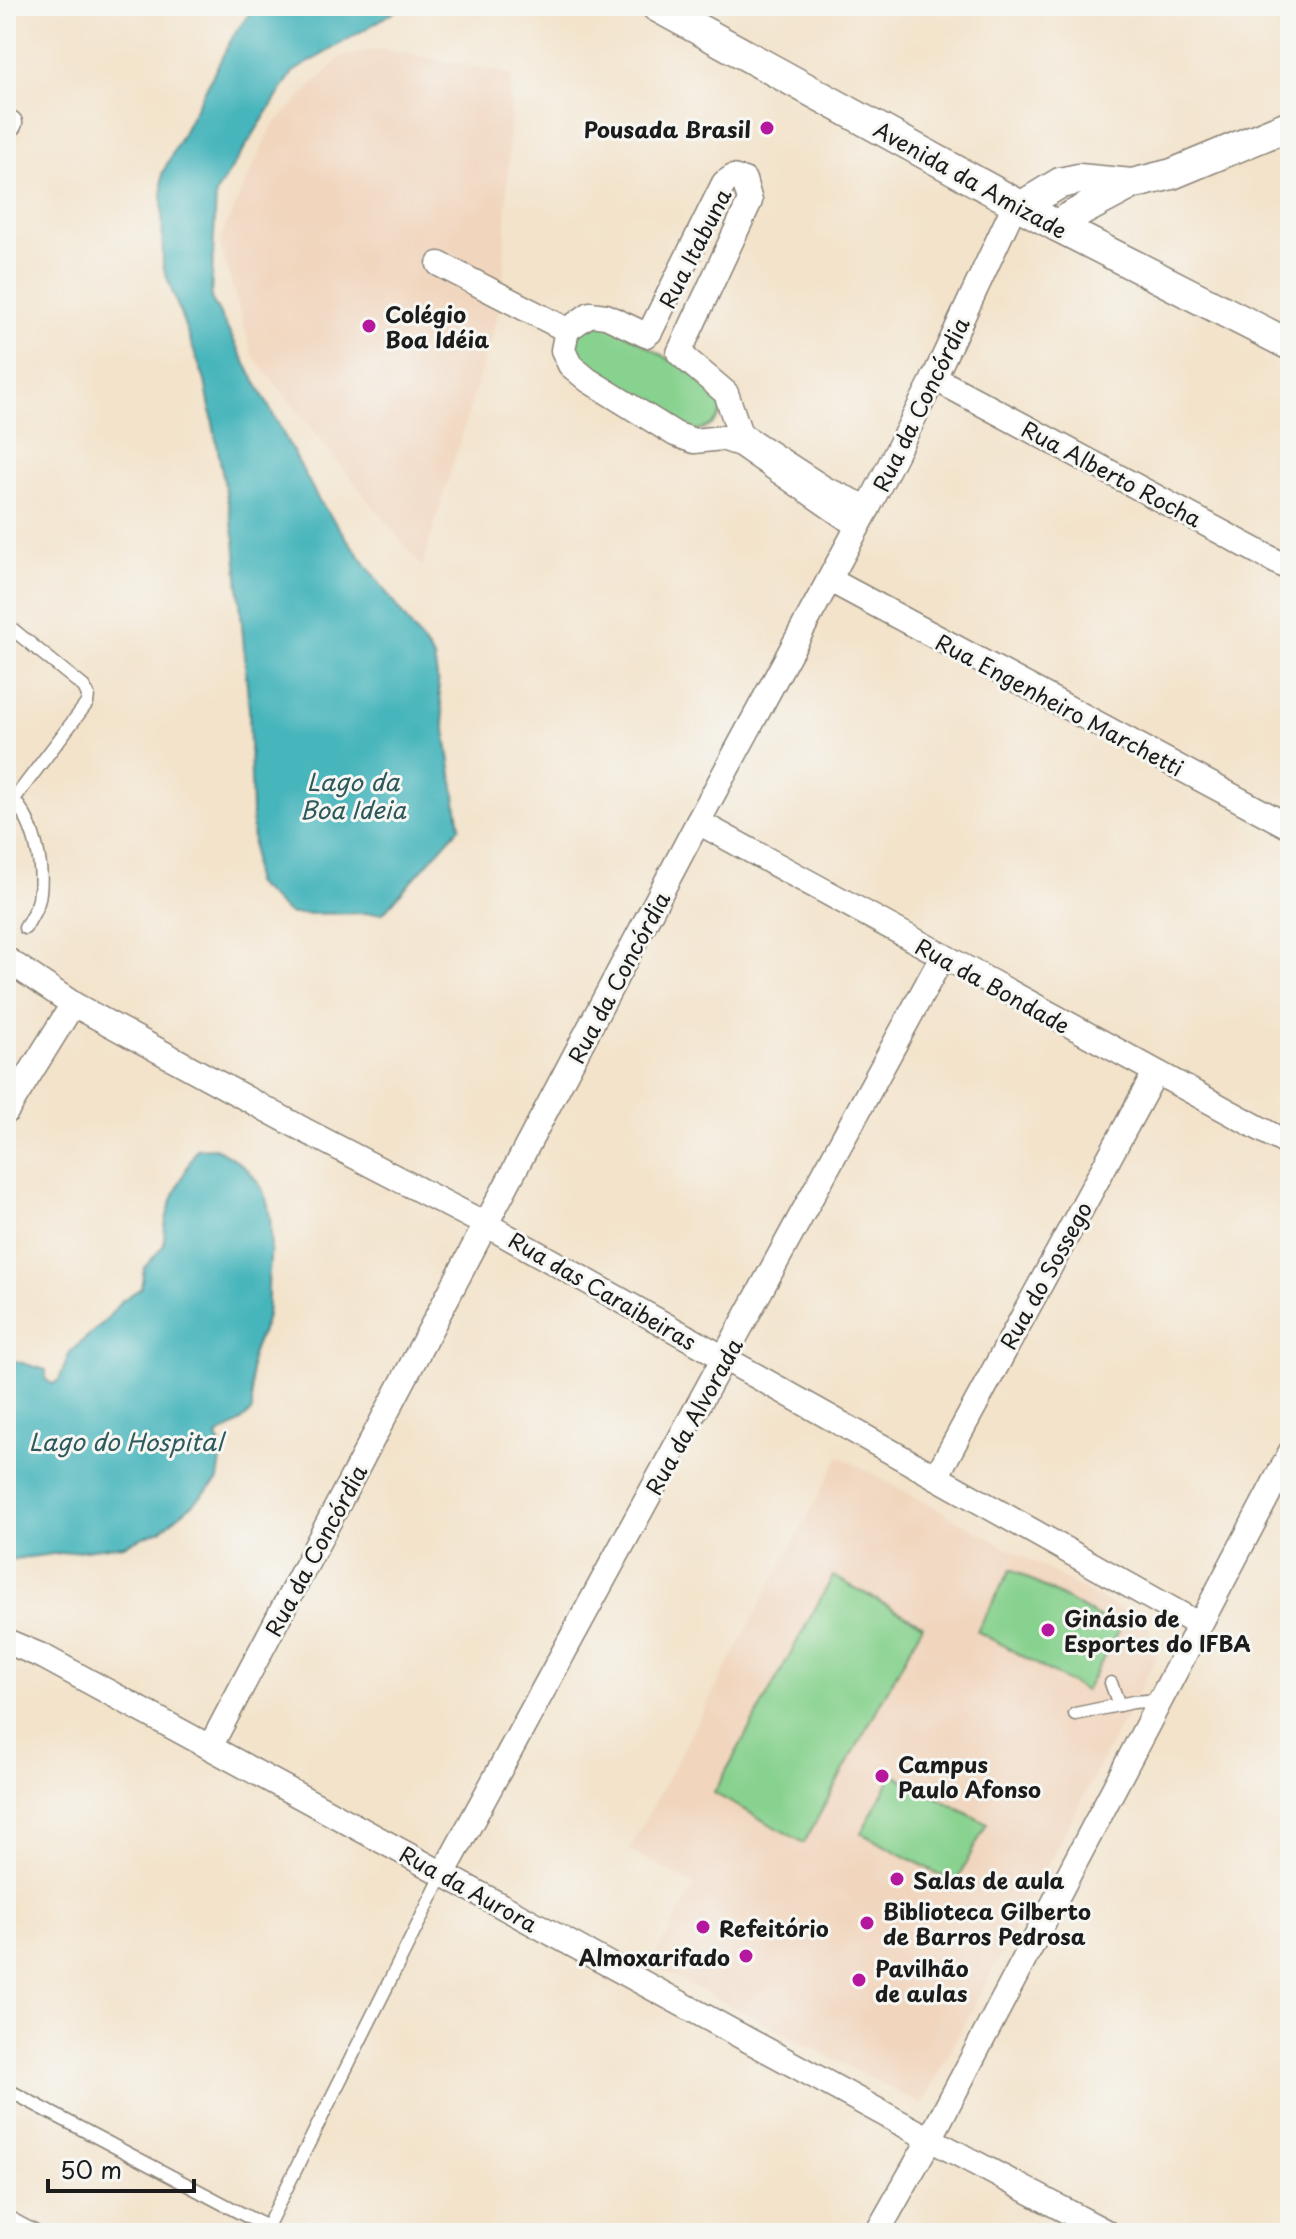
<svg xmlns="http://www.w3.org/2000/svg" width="1296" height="2239" viewBox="0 0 1296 2239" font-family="'Playpen Sans',sans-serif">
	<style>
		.built { fill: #f1d5bd }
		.green { fill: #88d28f; stroke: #527756; stroke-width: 2 }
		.water { fill: #46b5bc; stroke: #31686c; stroke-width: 2 }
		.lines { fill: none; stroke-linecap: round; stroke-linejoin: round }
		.service-casing { stroke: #888074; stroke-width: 15 }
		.minor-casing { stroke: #888074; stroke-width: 27 }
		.tertiary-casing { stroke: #888074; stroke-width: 33 }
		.service { stroke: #fff; stroke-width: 12 }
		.minor { stroke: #fff; stroke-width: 24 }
		.tertiary { stroke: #fff; stroke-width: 30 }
		.poi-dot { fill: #b5179e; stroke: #f6f6f2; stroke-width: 3 }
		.labels { text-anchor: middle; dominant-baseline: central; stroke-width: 6; stroke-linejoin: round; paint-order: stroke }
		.poi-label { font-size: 22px; font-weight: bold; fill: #1c1c1c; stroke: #f6f6f2; text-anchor: start }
		.street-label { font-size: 22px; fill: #1c1c1c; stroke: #f6f6f2 }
		.water-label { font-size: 24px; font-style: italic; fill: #2d595c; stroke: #f6f6f2 }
	</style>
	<rect width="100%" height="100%" fill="#f6f6f2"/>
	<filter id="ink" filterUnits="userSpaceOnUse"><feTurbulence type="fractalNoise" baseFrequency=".0125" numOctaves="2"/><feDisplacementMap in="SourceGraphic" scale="16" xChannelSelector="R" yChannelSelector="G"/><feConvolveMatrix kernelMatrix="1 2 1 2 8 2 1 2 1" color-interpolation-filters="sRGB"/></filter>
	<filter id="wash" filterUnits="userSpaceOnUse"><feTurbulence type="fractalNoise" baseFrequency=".006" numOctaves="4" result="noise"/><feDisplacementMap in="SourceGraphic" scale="32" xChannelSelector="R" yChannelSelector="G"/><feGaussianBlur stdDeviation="1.8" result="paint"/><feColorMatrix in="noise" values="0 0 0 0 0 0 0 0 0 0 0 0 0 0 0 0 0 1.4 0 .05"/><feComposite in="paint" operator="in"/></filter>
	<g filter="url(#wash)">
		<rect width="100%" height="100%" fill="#f3e3cb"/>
		<g class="built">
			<path d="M379,49L474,66L512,75L503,297L422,567L253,356L219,241L272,126L341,57Z"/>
			<path d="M840,1456L1147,1624L1157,1656L922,2105L651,1964L695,1885L629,1850Z"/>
		</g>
		<g class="green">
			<path d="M609,323L718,389L722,411C715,426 707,429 692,431L579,361C572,348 575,338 583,327Z"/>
			<path d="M1011,1569L1120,1629L1085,1691L977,1631Z"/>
			<path d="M833,1576L923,1625L804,1843L714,1793Z"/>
			<path d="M893,1774L987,1824L955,1883L861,1833Z"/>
		</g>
		<g class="water">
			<path d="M255,6H404L293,72L216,193L211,298L318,499L434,658L460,827L383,913L289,914L254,883L249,710L235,540L205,381L163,266L162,174L233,36Z"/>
			<path d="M215,1148C274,1177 274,1213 269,1272C267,1286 269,1301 267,1315C265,1329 255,1342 252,1356C249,1372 253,1394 252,1411L238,1424L217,1436L222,1452L218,1480L193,1504L161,1530L124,1545L6,1560V1367L16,1361L46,1370V1380L53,1384L59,1380L70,1352L106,1320L121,1301L141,1288L144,1268L164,1245C163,1206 181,1183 196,1149Z"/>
		</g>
	</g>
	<g filter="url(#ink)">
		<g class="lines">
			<defs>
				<g id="service">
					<path d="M6,624L84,687L88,695L87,703L14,799"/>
					<path d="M6,793C34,815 45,866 39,899C37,909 30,919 25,928"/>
					<path d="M1111,1683L1119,1705"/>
					<path d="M1075,1714L1133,1702L1160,1700"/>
					<path d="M6,2089L267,2227"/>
					<path d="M6,2216L38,2233"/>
					<path d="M264,2233L443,1874"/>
				</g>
				<g id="minor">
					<path d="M6,130L10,123"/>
					<path d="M439,264L567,330"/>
					<path d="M934,378L1290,569"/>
					<path d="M858,526L740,444L722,438L694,441L675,434L588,380L570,365L563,350L567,330L590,314L606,316L646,335L650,332L724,183L733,177L744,180L750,201L679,353L726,393L740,434L825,489L868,508"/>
					<path d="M830,580L1290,827"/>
					<path d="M698,822L1290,1145"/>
					<path d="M6,959L73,1004L306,1131L487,1225L1198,1624"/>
					<path d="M6,1112L73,1004"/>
					<path d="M936,1477L1155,1073"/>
					<path d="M6,1641L44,1657L930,2139L1108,2233"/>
					<path d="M210,1747L698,822L868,508L934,378L1016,202"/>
					<path d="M443,1874L942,957"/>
					<path d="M877,2233L930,2139L1290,1453"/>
				</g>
				<g id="tertiary">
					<path d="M656,6L1057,226L1290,345"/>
					<path d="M1022,206L1060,183L1079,179L1132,184"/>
					<path d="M1057,226L1068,218L1132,184L1172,174L1290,125"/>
				</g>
			</defs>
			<use href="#service" class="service-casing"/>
			<use href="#minor" class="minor-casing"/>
			<use href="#tertiary" class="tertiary-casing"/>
			<use href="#service" class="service"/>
			<use href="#minor" class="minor"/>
			<use href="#tertiary" class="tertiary"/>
		</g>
	</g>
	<g class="poi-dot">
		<circle cx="767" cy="128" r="8"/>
		<circle cx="369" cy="326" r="8"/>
		<circle cx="1048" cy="1630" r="8"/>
		<circle cx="882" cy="1776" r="8"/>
		<circle cx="897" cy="1879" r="8"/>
		<circle cx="867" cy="1923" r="8"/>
		<circle cx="703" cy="1927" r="8"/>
		<circle cx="746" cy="1956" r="8"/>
		<circle cx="859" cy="1980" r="8"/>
	</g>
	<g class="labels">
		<g class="poi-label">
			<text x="751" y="128" text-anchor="end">Pousada Brasil</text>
			<text x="385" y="313">Colégio<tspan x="385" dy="25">Boa Idéia</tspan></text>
			<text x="1064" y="1617">Ginásio de<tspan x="1064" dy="25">Esportes do IFBA</tspan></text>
			<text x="898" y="1763">Campus<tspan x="898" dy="25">Paulo Afonso</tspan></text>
			<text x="913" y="1879">Salas de aula</text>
			<text x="883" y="1910">Biblioteca Gilberto<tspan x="883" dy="25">de Barros Pedrosa</tspan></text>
			<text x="719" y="1927">Refeitório</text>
			<text x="730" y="1956" text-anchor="end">Almoxarifado</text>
			<text x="875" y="1967">Pavilhão<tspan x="875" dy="25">de aulas</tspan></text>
		</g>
		<g class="street-label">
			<text transform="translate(971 179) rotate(29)">Avenida da Amizade</text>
			<text transform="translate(694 248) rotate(-63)">Rua Itabuna</text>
			<text transform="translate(920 404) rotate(-64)">Rua da Concórdia</text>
			<text transform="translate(1112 473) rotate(28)">Rua Alberto Rocha</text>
			<text transform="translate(1060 704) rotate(28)">Rua Engenheiro Marchetti</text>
			<text transform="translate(618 977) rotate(-62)">Rua da Concórdia</text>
			<text transform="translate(993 985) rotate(29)">Rua da Bondade</text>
			<text transform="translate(1045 1275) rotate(-61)">Rua do Sossego</text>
			<text transform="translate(603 1290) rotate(30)">Rua das Caraibeiras</text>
			<text transform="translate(693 1416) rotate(-61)">Rua da Alvorada</text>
			<text transform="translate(315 1550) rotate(-62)">Rua da Concórdia</text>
			<text transform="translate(469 1888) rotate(29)">Rua da Aurora</text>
		</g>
		<g class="water-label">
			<text x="353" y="781">Lago da<tspan x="353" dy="28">Boa Ideia</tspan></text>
			<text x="126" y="1441">Lago do Hospital</text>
		</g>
	</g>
	<rect width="1296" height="2239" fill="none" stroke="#f6f6f2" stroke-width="32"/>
	<path d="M48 2179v12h146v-12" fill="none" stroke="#1c1c1c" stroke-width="4"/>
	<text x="60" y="2179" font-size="24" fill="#1c1c1c" stroke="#f6f6f2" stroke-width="6" paint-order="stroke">50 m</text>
</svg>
